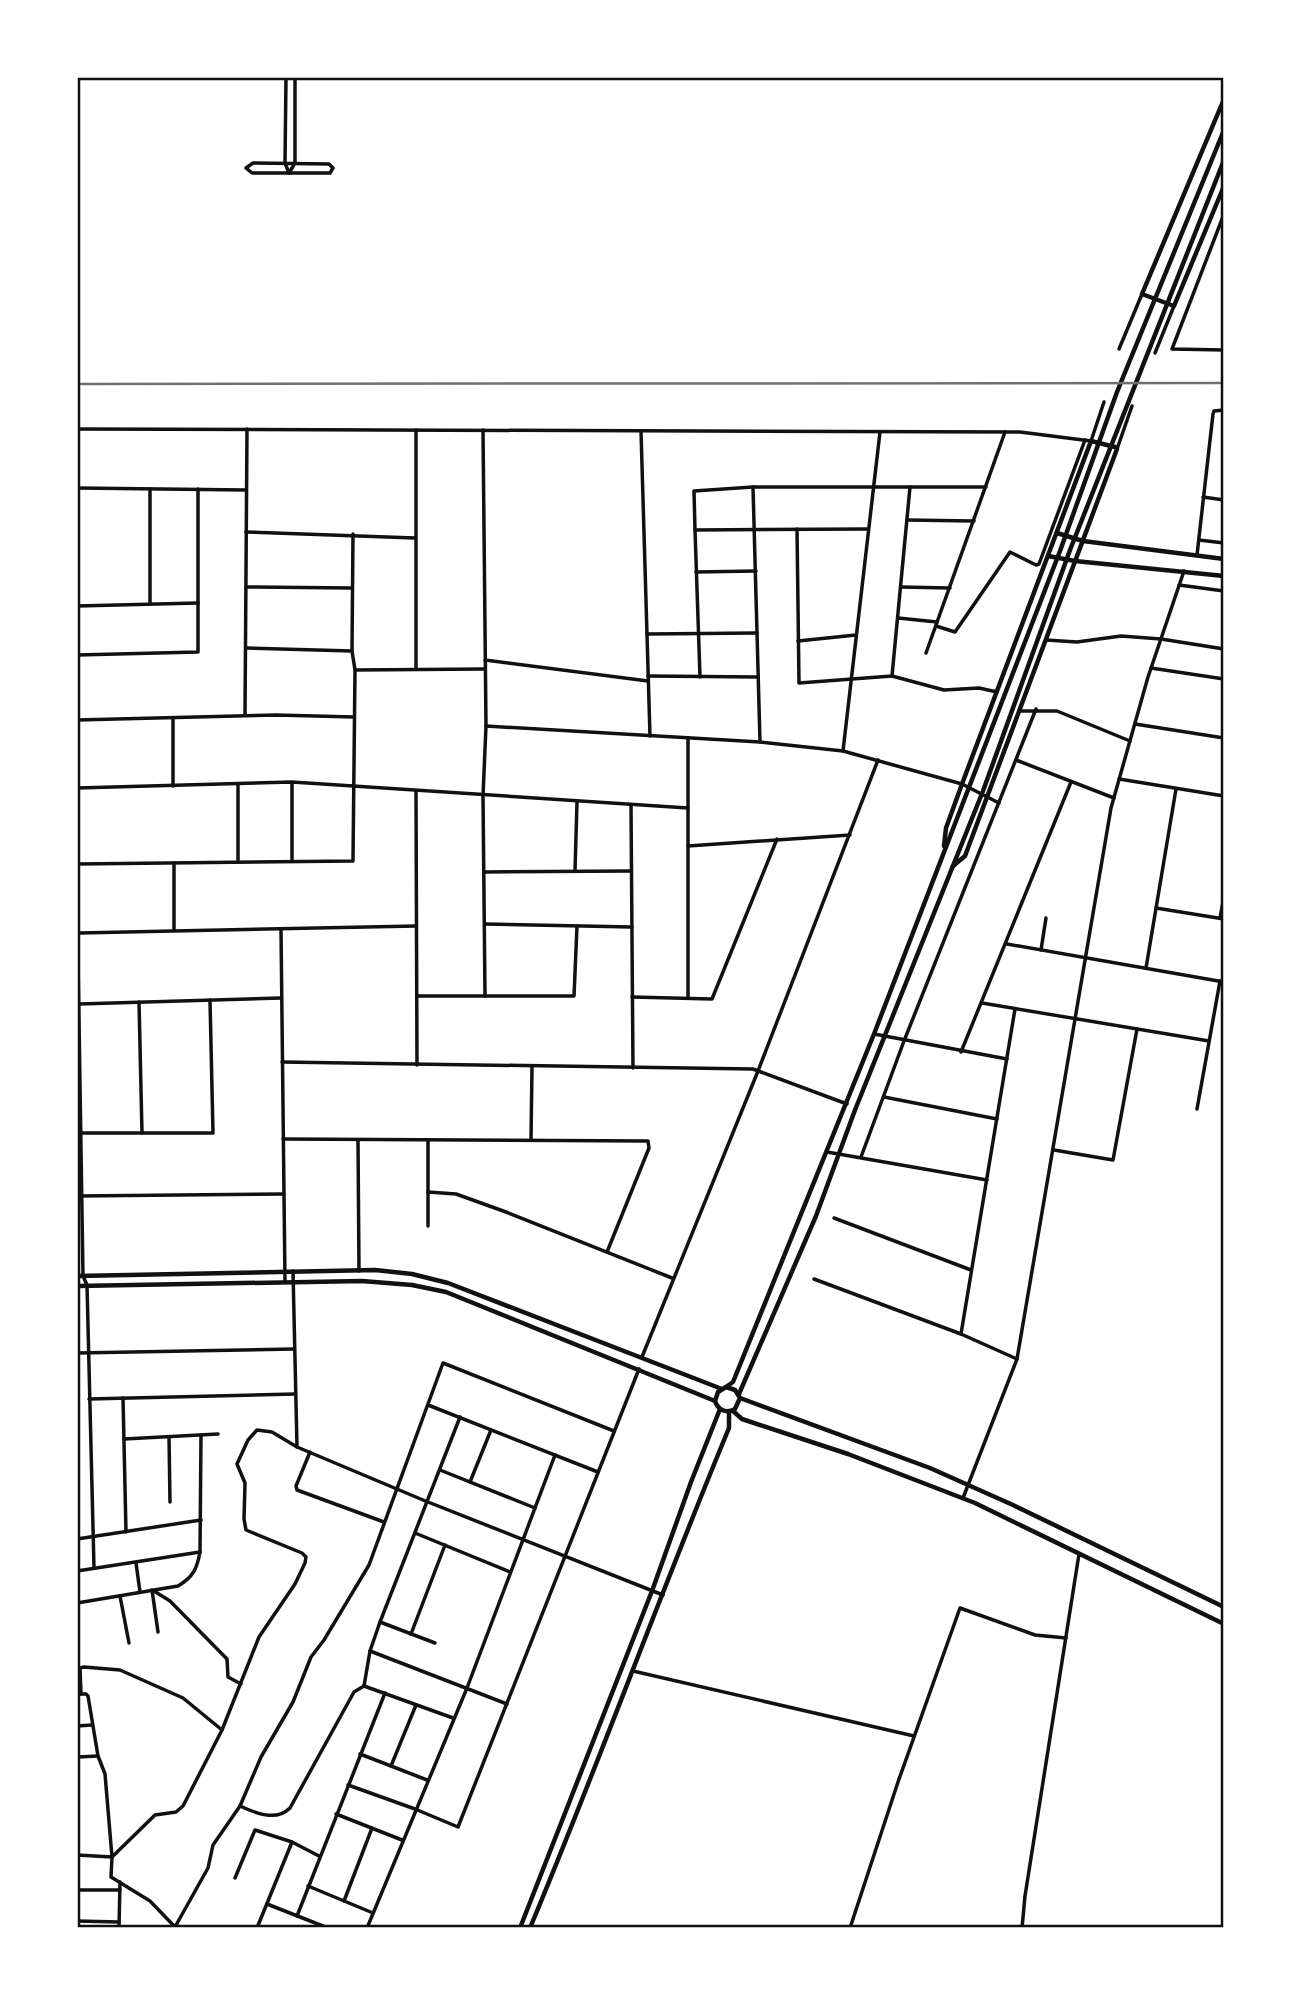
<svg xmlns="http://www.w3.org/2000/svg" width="1301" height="2005" viewBox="0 0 1301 2005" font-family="Cabin,sans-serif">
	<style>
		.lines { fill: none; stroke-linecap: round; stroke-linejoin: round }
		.minor { stroke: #111; stroke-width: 3.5 }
		.tertiary { stroke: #111; stroke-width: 4.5 }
		.rail { stroke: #707070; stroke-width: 2.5 }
		.neatline { fill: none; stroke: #111; stroke-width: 2.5 }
	</style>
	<rect width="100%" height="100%" fill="#fff"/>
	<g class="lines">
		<g class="minor">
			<path d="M286,77L285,163L289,173"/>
			<path d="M253,163L329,164L333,168L330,173H252L246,168Z"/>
			<path d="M289,173L295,163V77"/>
			<path d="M1224,214L1172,349L1224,350"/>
			<path d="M1119,349L1142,294"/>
			<path d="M1155,353L1174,306"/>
			<path d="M77,429L1020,432L1091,441L1104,402"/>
			<path d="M416,430V668"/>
			<path d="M483,430L486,726"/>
			<path d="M641,431L650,736"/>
			<path d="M1117,449L1132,406"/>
			<path d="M753,487L760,742"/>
			<path d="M77,488L246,490"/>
			<path d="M1203,497L1224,500"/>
			<path d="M907,520L974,521"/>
			<path d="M797,529L799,683L892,676L910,487"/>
			<path d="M695,530L694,491L753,487H986"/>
			<path d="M246,532L415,538"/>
			<path d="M1199,540L1224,543"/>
			<path d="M1197,555L1213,414L1214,411L1224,410"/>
			<path d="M696,572L756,571"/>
			<path d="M1179,585L1224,591"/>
			<path d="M246,587L352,588"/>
			<path d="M901,587L950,588"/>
			<path d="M150,604V489"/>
			<path d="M77,606L198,603"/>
			<path d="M898,618L937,622"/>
			<path d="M936,626L955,632L1010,552L1036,565L1039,564L1085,440"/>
			<path d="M647,634L757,633"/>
			<path d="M1046,640L1077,642L1121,636L1161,639L1224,649"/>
			<path d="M798,641L856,635"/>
			<path d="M246,648L352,651"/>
			<path d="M926,653L1005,432"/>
			<path d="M77,655L198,652V489"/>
			<path d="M485,660L648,681"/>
			<path d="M1151,668L1224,679"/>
			<path d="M355,670L485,669"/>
			<path d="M648,676L758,677"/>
			<path d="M892,676L944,690L979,688L997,692"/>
			<path d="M700,677L695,530L868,529"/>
			<path d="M1019,711H1057L1130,741"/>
			<path d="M245,715L247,429"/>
			<path d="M173,718V786"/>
			<path d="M77,720L276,715L354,717"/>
			<path d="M1135,724L1224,738"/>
			<path d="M843,751L880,432"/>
			<path d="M1016,760L1114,798"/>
			<path d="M1119,779L1224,796"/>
			<path d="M238,784V861"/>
			<path d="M77,788L292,782L688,808"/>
			<path d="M416,792L417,1065"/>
			<path d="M631,806L633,1068"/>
			<path d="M688,846L850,835"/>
			<path d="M292,861V783"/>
			<path d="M77,864L353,861L355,670L352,651L353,534"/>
			<path d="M575,871L577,802"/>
			<path d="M484,872L631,871"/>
			<path d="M77,894L83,1276L87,1285L94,1568"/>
			<path d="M1156,908L1224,919"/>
			<path d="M1220,918L1224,896"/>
			<path d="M485,924L632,927"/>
			<path d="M281,929L285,1282"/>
			<path d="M174,930V863"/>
			<path d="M79,933L416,926"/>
			<path d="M1007,944L1224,982"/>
			<path d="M1041,950L1046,918"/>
			<path d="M1146,968L1176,789"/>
			<path d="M417,996H574L577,926"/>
			<path d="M485,996L483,796L486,726L760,742L843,751L962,784L999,803"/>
			<path d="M632,997L712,999L777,839"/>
			<path d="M688,997V738"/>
			<path d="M139,1002L142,1133"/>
			<path d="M982,1003L1209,1041"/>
			<path d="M79,1004L281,998"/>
			<path d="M874,1034L1007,1059"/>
			<path d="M961,1052L1071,782"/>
			<path d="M282,1062L753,1069L847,1104"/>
			<path d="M884,1097L997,1119"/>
			<path d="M1197,1109L1220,981"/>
			<path d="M82,1133H213L210,1000"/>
			<path d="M283,1139L648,1141L649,1148L607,1252"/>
			<path d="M358,1140L359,1271"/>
			<path d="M531,1140L532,1067"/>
			<path d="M1054,1150L1113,1160L1137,1029"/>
			<path d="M827,1152L987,1180"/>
			<path d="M861,1157L904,1041L1036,709"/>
			<path d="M428,1192L456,1194L506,1212L672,1278"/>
			<path d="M77,1196L284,1194"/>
			<path d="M834,1218L971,1270"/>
			<path d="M428,1226V1140"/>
			<path d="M293,1271L297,1447L423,1500L663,1595"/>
			<path d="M814,1279L961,1334L1017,1359"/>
			<path d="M961,1334L1015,1009"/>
			<path d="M77,1353L294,1349"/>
			<path d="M642,1357L758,1071L878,760"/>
			<path d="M123,1398L126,1532"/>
			<path d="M89,1399L295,1394"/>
			<path d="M428,1405L598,1472"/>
			<path d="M169,1437L170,1502"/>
			<path d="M124,1439L218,1434"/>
			<path d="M310,1452L296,1486L297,1490L384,1522"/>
			<path d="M440,1470L535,1508"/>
			<path d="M470,1482L491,1430"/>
			<path d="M963,1498L1017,1359L1111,808L1148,677L1184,571"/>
			<path d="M415,1533L510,1572"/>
			<path d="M77,1539L201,1520"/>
			<path d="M136,1563L140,1592"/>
			<path d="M77,1571L200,1552"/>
			<path d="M152,1590L158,1632"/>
			<path d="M154,1591L170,1601L227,1659L228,1677L241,1684"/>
			<path d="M120,1596L129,1643"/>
			<path d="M77,1603L178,1586C193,1577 197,1569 200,1552L201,1435"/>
			<path d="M380,1622L435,1643"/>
			<path d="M411,1634L445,1545"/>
			<path d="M370,1651L507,1704"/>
			<path d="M633,1671L914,1736"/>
			<path d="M364,1686L453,1718"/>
			<path d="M77,1694H86L88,1696L98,1756L105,1774L112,1857L155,1815L176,1812L183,1806L222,1730L259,1637L295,1584L305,1563L306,1557L302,1553L246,1530L244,1519L245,1483L237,1464L248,1440L257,1430L272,1432L297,1447"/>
			<path d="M81,1694L80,1668L84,1667L120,1670L183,1698L222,1730"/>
			<path d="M77,1726L92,1725"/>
			<path d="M360,1754L427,1780"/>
			<path d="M77,1757L98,1756"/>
			<path d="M391,1766L416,1705"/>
			<path d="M348,1785L415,1809L458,1827L639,1369"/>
			<path d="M240,1806C255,1813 276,1822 290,1808L354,1692L364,1686L370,1651L380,1622L460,1417"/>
			<path d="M336,1814L402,1840"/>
			<path d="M77,1855L112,1857L111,1877L150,1901L176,1928"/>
			<path d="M235,1878L255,1830L292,1842L319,1856"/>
			<path d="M308,1886L373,1913"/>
			<path d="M77,1890H120"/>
			<path d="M344,1901L372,1828"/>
			<path d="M267,1904L328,1928"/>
			<path d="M297,1916L385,1693"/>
			<path d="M77,1921L119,1922"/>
			<path d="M175,1927L208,1868L213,1845L240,1806L261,1757L293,1702L311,1657L324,1640L369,1565L443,1363L614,1431"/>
			<path d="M119,1928L120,1882"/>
			<path d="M257,1928L292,1842"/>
			<path d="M367,1928L467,1688L555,1455"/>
			<path d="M850,1928L898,1782L960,1608L1035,1635L1066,1638"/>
			<path d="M1022,1928L1025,1896L1079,1554"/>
		</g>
		<g class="tertiary">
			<path d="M1224,99L1142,294L1174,306L1224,186"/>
			<path d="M1057,533L1083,541L1224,559"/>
			<path d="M1048,556L1075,561L1224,576"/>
			<path d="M944,846L946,828L962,784L1091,441L1115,447L1117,449L965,856L953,866"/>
			<path d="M77,1276L375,1270L412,1274L448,1283L722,1389"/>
			<path d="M77,1286L362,1281L412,1285L446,1292L715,1401C718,1410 726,1414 735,1409L740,1398L735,1390L726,1387L718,1392L715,1401"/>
			<path d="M726,1387L733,1382L874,1034L1060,551L1117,392L1224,130"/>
			<path d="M739,1394L816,1216L855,1110L983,791L1070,550L1224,160"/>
			<path d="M740,1398L930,1468L1013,1505L1224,1607"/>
			<path d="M733,1411L742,1419L848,1454L975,1503L1224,1624"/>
			<path d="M520,1928L652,1591L691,1482L720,1409"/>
			<path d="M530,1928C599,1763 660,1594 729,1428V1412"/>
		</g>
		<path class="rail" d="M77,384L1224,383"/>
	</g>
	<rect width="1301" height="2005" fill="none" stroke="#ffffff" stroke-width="158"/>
	<rect x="79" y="79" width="1143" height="1847" class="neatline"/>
</svg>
